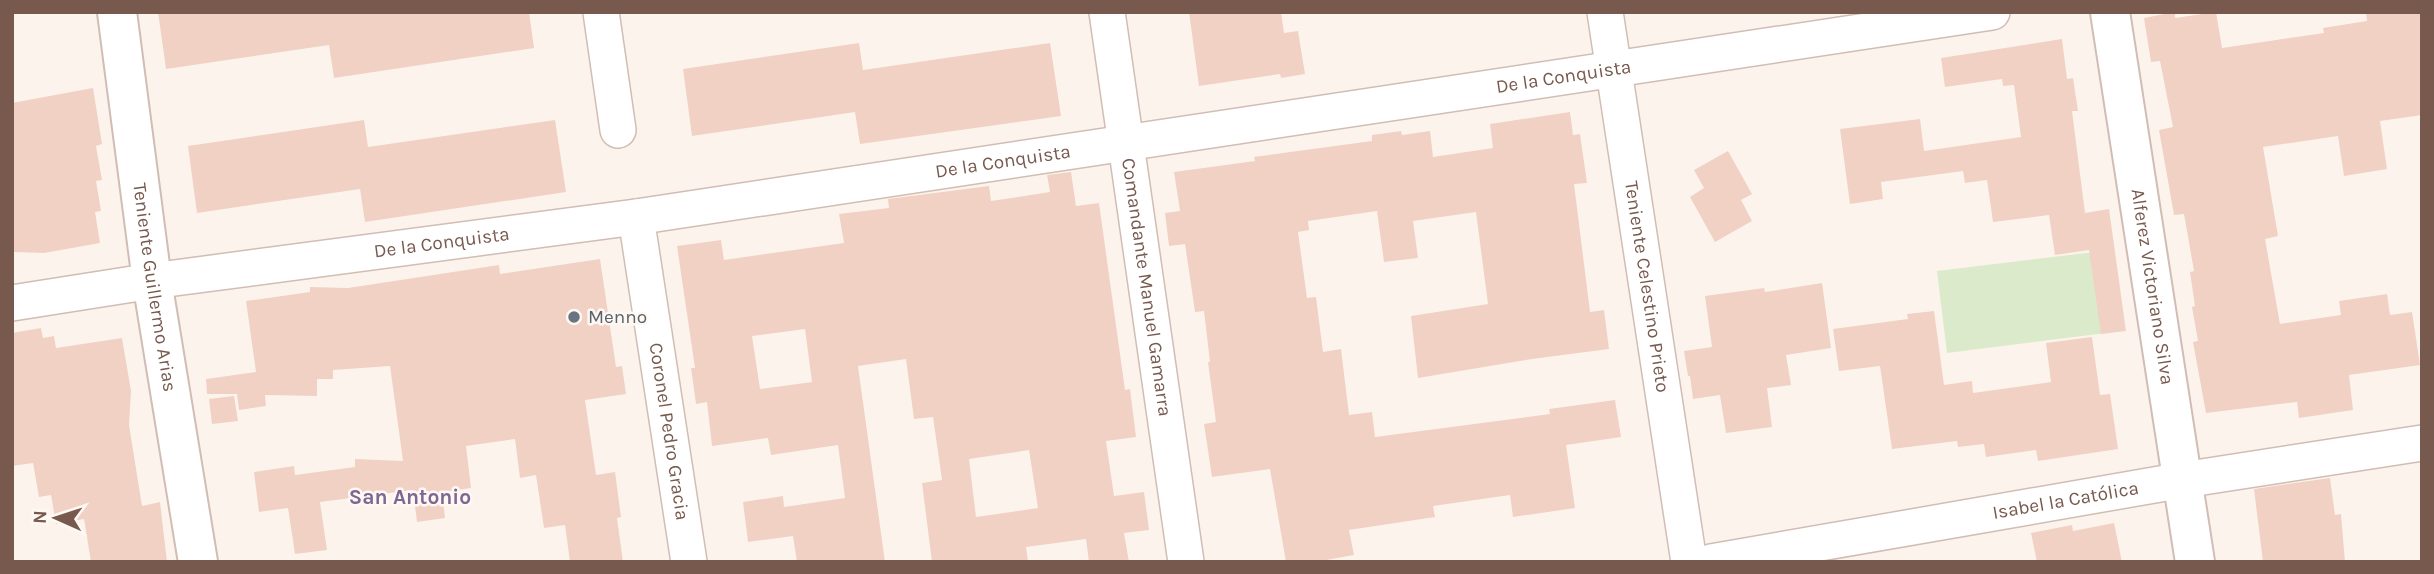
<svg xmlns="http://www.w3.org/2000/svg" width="2434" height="574" viewBox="0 0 2434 574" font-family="Karla,sans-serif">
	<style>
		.green { fill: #daeaca }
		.building { fill: #f1d1c4; fill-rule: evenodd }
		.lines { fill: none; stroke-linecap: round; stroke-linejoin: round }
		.minor-casing { stroke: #d1bdb3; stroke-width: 38 }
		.tertiary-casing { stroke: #d1bdb3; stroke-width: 42 }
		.minor { stroke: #fff; stroke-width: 35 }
		.tertiary { stroke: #fff; stroke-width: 38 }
		.worship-dot { fill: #6b7280; stroke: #fef8f2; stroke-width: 2.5 }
		.labels { text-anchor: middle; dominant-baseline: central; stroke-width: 5; stroke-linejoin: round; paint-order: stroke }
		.street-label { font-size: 19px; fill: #77594e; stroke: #fef8f2 }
		.worship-label { font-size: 19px; fill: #5b616d; stroke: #fef8f2; text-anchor: start }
		.neighbourhood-label { font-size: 21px; font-weight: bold; fill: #7f6693; stroke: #fef8f2 }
	</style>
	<rect width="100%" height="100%" fill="#fcf4ec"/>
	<path class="green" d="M2103,251L2114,332L1947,353L1937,271Z"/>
	<g class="building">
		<path d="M158,12H529L534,48L334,78L329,45L166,69Z"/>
		<path d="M1189,12H1281L1284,33L1298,31L1305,74L1281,78L1280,74L1199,86Z"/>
		<path d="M2175,12V18L2216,12L2222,48L2324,33L2323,28L2367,21L2366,12H2422V115L2380,121L2387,169L2344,176L2338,136L2263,147L2278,236L2265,239L2280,324L2341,315L2339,301L2387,294L2390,315L2412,312L2420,365L2349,375L2353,410L2299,418L2297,402L2206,413L2193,342L2198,341L2192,307L2195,306L2190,272L2194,271L2184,214L2174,215L2159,130L2173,127L2160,61L2151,62L2144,18Z"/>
		<path d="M2062,39L2067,79L2073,78L2078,111H2072L2085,213L2109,209L2126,331L2101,334L2089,250L2055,255L2049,215L1993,222L1987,180L1965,183L1963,171L1881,182L1883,199L1850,204L1840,129L1920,119L1924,151L2021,137L2014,85L2003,86L2002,79L1945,87L1941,58Z"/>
		<path d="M859,43L863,70L1050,43L1061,116L860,144L855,112L692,136L683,69Z"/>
		<path d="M93,88L102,144L96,146L102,180L96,181L101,211L95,212L100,243L44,253L12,252V103Z"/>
		<path d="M1570,112L1573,135L1580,134L1587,183L1574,184L1590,312L1604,310L1609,349L1532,359L1418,378L1411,316L1488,304L1476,212L1413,221L1418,258L1384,262L1377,211L1308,221L1309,230L1298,232L1307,298L1316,297L1323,352L1341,349L1349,415L1372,412L1375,437L1550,414L1549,409L1615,400L1621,437L1566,445L1575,508L1513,517L1510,495L1433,506L1435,517L1349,530L1354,555L1315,562H1286L1270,469L1212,477L1204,424L1216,422L1208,362H1210L1204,311L1195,312L1185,244L1169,246L1165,213L1180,211L1174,172L1255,161L1254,157L1372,141V135L1401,131L1402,135L1430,131L1433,157L1493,148L1490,124Z"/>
		<path d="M364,120L368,147L555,120L566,192L365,222L360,189L197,213L188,146Z"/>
		<path d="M1728,151L1752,194L1741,200L1752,221L1715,242L1690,197L1704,188L1694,170Z"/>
		<path d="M1071,172L1076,206L1099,203L1125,390L1130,389L1136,437L1106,441L1114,496L1144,492L1149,530L1124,533L1129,562H1089L1086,539L1026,547L1028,562H932L922,483L942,480L933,417L914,419L906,359L858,366L885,562H797L793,536L748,542L743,502L783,496L784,507L845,498L838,445L771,455L768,438L712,446L707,402L696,404L691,368H695L677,246L721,240L724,260L844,243L839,214L889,208L888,199L989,186L991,201L1050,192L1047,175ZM805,329L812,382L760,389L752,336ZM1029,450L1038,508L976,517L969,459Z"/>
		<path d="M600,259L616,367L622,366L626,394L585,400L596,475L615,472L621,517L617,518L623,562H570L565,525L544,528L536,475L520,478L515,439L466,446L471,488L442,492L445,518L417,522L413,490L320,502L327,550L295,554L288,508L259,512L254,472L294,466L295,475L355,467V459L403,461L390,366L333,370V379H317V396L265,395L266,406L239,410L237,394H207L206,379L256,372L246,301L310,292V287L348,288L499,265L500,274Z"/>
		<path d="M1822,283L1831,348L1786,355L1791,385L1767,388L1772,427L1726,433L1720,395L1693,399L1690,376H1688L1684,351L1712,347L1705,296L1764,288L1765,292Z"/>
		<path d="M1934,311L1944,385L1972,381L1973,393L2051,382L2046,343L2092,337L2100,395L2110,394L2118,449L2038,461L2036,450L1986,457L1984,444L1958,447L1957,441L1892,449L1880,366L1839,371L1833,329L1908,319L1907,314Z"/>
		<path d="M41,328L43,338L54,336L56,348L122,338L131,391L129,425L142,506L160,502L167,562H91L84,519L56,524L51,495L39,497L33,463L12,466V333Z"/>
		<path d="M234,396L238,421L212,424L209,399Z"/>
		<path d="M2330,478L2335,515L2341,514L2345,562H2263L2254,489Z"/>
		<path d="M2114,523L2122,562H2037L2031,533L2072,525L2073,531Z"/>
	</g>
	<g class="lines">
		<defs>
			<g id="minor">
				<path d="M601,12L618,130"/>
				<path id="s1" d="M1107,12L1186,562"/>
				<path id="s2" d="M1605,12L1689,562"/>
				<path id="s3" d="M636,217L689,562"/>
				<path id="s4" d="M12,303L152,281L636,217L1992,12"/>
				<path id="s5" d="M1711,562L2183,480L2422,443"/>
			</g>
			<g id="tertiary">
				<path id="s6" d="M117,12L152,281L198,562"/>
				<path id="s7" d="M2110,12L2195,562"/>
			</g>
		</defs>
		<use href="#minor" class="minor-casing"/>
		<use href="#tertiary" class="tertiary-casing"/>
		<use href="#minor" class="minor"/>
		<use href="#tertiary" class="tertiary"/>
	</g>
	<circle class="worship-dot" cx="574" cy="317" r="7"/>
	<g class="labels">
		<g class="street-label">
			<text stroke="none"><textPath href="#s4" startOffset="1568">De la Conquista</textPath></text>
			<text stroke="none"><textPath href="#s4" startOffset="1001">De la Conquista</textPath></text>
			<text stroke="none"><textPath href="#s4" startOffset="434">De la Conquista</textPath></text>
			<text stroke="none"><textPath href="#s6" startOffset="278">Teniente Guillermo Arias</textPath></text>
			<text stroke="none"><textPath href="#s1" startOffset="278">Comandante Manuel Gamarra</textPath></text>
			<text stroke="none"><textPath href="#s2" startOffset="278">Teniente Celestino Prieto</textPath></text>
			<text stroke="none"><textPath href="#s7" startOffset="278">Alferez Victoriano Silva</textPath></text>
			<text stroke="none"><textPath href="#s3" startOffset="217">Coronel Pedro Gracia</textPath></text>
			<text stroke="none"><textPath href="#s5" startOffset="360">Isabel la Católica</textPath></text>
		</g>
		<g class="worship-label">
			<text x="588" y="317">Menno</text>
		</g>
		<g class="neighbourhood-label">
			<text x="410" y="497">San Antonio</text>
		</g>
	</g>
	<rect width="2434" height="574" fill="none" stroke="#77594e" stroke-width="28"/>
	<g transform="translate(56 518) rotate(273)" stroke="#fef8f2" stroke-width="5" paint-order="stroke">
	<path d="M0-5L12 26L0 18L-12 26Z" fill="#77594e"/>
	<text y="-10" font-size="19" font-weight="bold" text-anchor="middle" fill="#77594e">N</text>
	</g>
</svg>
